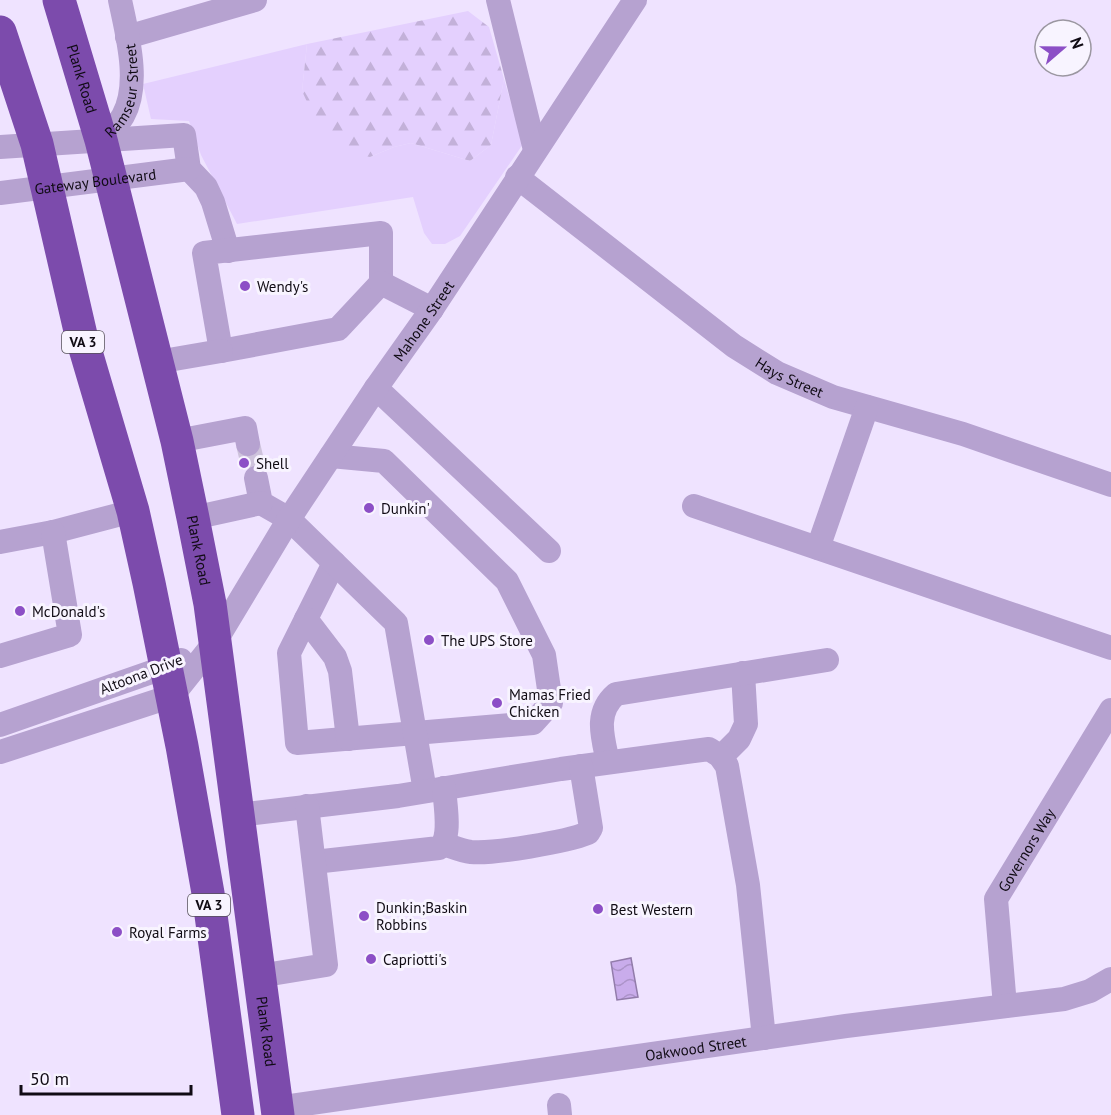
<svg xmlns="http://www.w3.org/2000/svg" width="1111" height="1115" viewBox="0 0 1111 1115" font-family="'PT Sans',sans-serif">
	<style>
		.grass { fill: #e4d0fe }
		.forest { fill: url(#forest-firs) }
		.water { fill: url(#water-waves); stroke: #927caa; stroke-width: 1.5 }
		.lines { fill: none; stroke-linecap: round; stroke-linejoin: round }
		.minor-tunnel { stroke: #cec3dc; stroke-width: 24; stroke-dasharray: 24 12; stroke-linecap: butt }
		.minor { stroke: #b6a2d0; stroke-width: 24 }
		.highway { stroke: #7c4bac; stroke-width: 33 }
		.poi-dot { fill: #8c4fc6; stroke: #f8f4ff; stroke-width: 2 }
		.labels { text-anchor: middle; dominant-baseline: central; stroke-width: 6; stroke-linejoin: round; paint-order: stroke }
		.shield { fill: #f8f4ff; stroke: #56515a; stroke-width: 1.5 }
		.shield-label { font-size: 14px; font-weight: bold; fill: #100b14 }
		.street-label { font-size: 15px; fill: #100b14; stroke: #f8f4ff }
		.poi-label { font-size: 15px; fill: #100b14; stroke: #f8f4ff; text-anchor: start }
	</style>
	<defs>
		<pattern id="forest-firs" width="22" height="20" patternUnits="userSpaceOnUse" patternTransform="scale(1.5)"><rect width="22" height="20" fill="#e4d0fe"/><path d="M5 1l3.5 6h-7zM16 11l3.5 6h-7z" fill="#c3b1d9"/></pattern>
		<pattern id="water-waves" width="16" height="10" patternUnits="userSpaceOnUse" patternTransform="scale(1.5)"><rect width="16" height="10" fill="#c9aceb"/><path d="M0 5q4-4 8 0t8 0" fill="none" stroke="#ac93c9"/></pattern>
	</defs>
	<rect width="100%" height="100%" fill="#efe3ff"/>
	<path class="grass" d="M307,44L302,91L370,157L394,147L411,143L470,161L491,145L504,79L523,144L460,236L445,244H432L424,233L413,197L237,224L201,155L189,121L151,119L143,84Z"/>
	<path class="forest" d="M468,11L489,27L504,79L491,145L470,161L411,143L394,147L370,157L341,151L320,130L302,91L307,44Z"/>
	<path class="water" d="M631,958L638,997L617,1000L611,962Z"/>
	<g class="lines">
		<path class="minor-tunnel" d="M248,444L256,478"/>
		<g class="minor">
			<path d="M498,0L535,150"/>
			<path d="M127,37L255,0"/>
			<path id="s1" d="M101,140C107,133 118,125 123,116C141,84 127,34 120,0"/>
			<path d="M0,147L184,135L189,169L206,187L213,202L228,251"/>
			<path id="s2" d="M517,177L734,346L777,373L833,397L963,434L1111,485"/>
			<path id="s3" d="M0,193L189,169"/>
			<path d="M381,233V283L338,329L221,351L204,253Z"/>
			<path d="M381,283L432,309"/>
			<path d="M157,362L221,351"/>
			<path d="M376,388L549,551"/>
			<path d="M177,441L245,428L248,444"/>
			<path d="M331,456L384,461L507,581L544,655L551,703L533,723L297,743L289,653L334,563"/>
			<path d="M256,478L261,503L289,519L396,623L425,791"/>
			<path d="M694,506L1111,648"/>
			<path d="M193,518L261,503"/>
			<path d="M0,542L53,532L133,511"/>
			<path d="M818,548L867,407"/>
			<path d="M306,619L335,657L340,671L348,739"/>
			<path d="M0,656L70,635L53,532"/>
			<path d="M0,725L166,667L181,660"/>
			<path id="s4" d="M0,752L172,696L215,642L289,519L376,388L432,309L635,0"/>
			<path d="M721,757L739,739L746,724L743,673"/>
			<path d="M608,762C603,738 594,713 616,694L827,660"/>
			<path d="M238,815L398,796L561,769L709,749L720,756L727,766L748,885L764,1038"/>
			<path d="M444,844C453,847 462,851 471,852C494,854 566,842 588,833L591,828L581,766"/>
			<path d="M314,862L439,848C452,838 445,804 444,788"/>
			<path d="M259,976L326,965L307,806"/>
			<path id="s5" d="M1005,1006L996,899L1111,710"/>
			<path d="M559,1105L560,1115"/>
			<path id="s6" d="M277,1108L846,1026L1064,999L1090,991L1111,979"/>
		</g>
		<g class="highway">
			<path id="s7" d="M59,0L101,140L177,441L193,518L210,604L278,1115"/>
			<path d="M0,32L37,144L81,335L133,511L149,583L182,746L208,893L238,1115"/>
		</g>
	</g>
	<g class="poi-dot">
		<circle cx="245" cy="286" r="6"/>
		<circle cx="244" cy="463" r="6"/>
		<circle cx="369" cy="508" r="6"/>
		<circle cx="20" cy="611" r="6"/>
		<circle cx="429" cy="640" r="6"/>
		<circle cx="497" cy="703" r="6"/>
		<circle cx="598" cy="909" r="6"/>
		<circle cx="364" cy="916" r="6"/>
		<circle cx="117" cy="932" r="6"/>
		<circle cx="371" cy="959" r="6"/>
	</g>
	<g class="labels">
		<g class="shield">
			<rect x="62" y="331" width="42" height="22" rx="4.5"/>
			<rect x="188" y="894" width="42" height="22" rx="4.5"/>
		</g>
		<g class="shield-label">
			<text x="83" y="342">VA 3</text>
			<text x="209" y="905">VA 3</text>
		</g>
		<g class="street-label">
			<text stroke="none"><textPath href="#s7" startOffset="82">Plank Road</textPath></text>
			<text stroke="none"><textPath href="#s1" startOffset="57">Ramseur Street</textPath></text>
			<text stroke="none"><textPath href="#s3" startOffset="96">Gateway Boulevard</textPath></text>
			<text stroke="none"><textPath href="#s4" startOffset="633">Mahone Street</textPath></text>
			<text stroke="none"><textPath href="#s2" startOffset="339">Hays Street</textPath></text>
			<text stroke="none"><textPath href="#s7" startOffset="568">Plank Road</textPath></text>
			<text transform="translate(141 674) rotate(-21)">Altoona Drive</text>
			<text stroke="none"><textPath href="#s5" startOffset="165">Governors Way</textPath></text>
			<text stroke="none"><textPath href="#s7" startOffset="1054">Plank Road</textPath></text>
			<text stroke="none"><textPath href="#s6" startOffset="423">Oakwood Street</textPath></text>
		</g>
		<g class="poi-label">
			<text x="257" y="286">Wendy's</text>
			<text x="256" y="463">Shell</text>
			<text x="381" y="508">Dunkin'</text>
			<text x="32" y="611">McDonald's</text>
			<text x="441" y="640">The UPS Store</text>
			<text x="509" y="694">Mamas Fried<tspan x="509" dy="17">Chicken</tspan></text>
			<text x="376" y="907">Dunkin;Baskin<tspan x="376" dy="17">Robbins</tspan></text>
			<text x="610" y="909">Best Western</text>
			<text x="129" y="932">Royal Farms</text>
			<text x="383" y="959">Capriotti's</text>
		</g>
	</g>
	<g transform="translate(1063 48) rotate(70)"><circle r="28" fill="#f8f4ff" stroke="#9b97a1" stroke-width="1.5"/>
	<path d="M0-4.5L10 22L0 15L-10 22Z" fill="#8c4fc6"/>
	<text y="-9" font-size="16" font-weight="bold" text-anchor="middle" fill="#100b14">N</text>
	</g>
	<path d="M21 1085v9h170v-9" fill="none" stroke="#100b14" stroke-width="3"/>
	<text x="30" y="1085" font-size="18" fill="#100b14" stroke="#f8f4ff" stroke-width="4.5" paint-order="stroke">50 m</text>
</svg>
